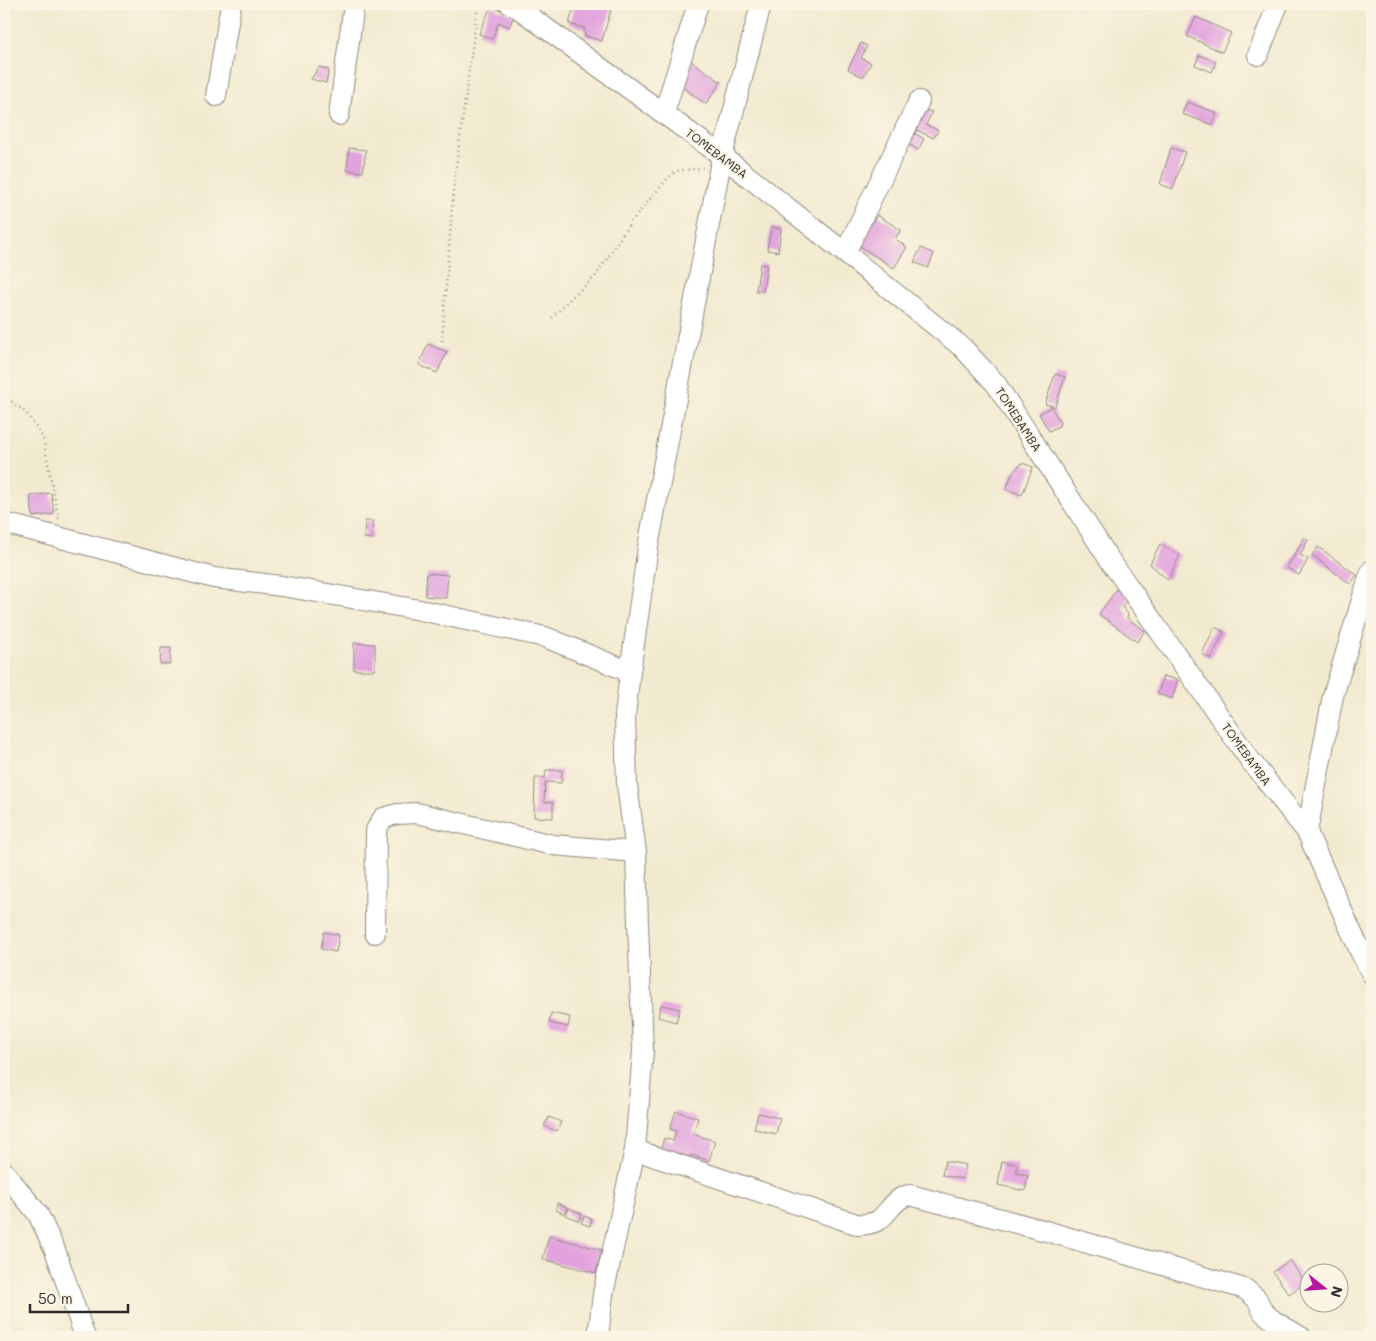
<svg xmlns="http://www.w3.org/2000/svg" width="1376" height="1341" viewBox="0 0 1376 1341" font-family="Mali,sans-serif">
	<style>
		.building { fill: #e1a2dd }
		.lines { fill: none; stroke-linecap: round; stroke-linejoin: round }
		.minor-casing { stroke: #8e8a7e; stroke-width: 22 }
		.path { stroke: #8e8a7e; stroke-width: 2.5; stroke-dasharray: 1 4; stroke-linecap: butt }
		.minor { stroke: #fff; stroke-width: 20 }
		.labels { text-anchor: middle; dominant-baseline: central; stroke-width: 4; stroke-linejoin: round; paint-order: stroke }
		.street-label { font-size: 12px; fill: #2b2b2b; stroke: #fcf5e5 }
	</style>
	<rect width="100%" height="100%" fill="#fcf5e5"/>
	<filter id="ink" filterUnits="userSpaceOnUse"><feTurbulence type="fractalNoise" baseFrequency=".02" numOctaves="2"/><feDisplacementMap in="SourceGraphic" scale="10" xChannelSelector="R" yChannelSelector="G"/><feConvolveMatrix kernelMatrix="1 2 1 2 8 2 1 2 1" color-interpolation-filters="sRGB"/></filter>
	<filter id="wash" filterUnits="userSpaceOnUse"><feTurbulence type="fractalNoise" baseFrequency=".0096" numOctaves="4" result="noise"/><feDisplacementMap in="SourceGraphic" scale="20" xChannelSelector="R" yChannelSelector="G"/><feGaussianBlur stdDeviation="1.12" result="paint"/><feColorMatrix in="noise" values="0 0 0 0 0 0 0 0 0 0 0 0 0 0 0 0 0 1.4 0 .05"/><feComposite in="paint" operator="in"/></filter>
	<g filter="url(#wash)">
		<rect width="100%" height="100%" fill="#f2ead0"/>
		<g id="blocks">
			<g class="building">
				<path d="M575,4H594L611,9L602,41L585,36L584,28L569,24Z"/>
				<path d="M491,6L514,16L509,27L499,22L492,39L479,34Z"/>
				<path d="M1196,17L1231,33L1222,52L1187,36Z"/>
				<path d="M861,43L867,46L861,58L871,63L863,77L848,69Z"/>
				<path d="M1199,55L1216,62L1212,72L1195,65Z"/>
				<path d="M687,58L721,82L706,104L678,84Z"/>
				<path d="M319,67L329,70L326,83L311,79Z"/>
				<path d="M1187,102L1217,113L1213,125L1182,114Z"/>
				<path d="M923,109L932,112L926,125L938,130L934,138L914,129Z"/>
				<path d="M913,132L924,139L918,150L907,143Z"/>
				<path d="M349,148L366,150L363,172L347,170Z"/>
				<path d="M1171,148L1185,152L1173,189L1160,184Z"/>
				<path d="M877,215L901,230L895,239L907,247L894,268L858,245Z"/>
				<path d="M771,227L781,229L778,252L767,250Z"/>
				<path d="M921,248L934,254L928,268L914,262Z"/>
				<path d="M760,264L767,265L763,291H756Z"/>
				<path d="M428,344L447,352L437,373L419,365Z"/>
				<path d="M1055,374L1065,377L1055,407L1045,404Z"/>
				<path d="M1051,407L1060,422L1059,426L1049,431L1039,414Z"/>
				<path d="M1022,463L1033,467L1022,495L1006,489L1013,472Z"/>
				<path d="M51,493L54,514L33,517L30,496Z"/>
				<path d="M365,521H373L372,539L364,538Z"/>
				<path d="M1304,538L1308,540L1300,555L1308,559L1299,575L1287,568Z"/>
				<path d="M1160,544L1180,555L1168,580L1150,564Z"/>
				<path d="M1318,547L1357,575L1350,584L1312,555Z"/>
				<path d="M427,573L448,575L446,598L425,596Z"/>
				<path d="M1121,583L1130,595L1122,607L1128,614L1127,618L1145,631L1137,642L1099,614Z"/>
				<path d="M1215,627L1224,632L1211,659L1202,654Z"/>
				<path d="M354,643L375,644V670H354Z"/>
				<path d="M161,648H171L170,664H160Z"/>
				<path d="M1163,676L1178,680L1172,699L1158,694Z"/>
				<path d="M546,770H562L561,783L545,782L544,802H553V818L534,817L535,778H545Z"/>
				<path d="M324,932L339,935L336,952L321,949Z"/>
				<path d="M661,1005L680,1009L676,1022L658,1017Z"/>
				<path d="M551,1013L570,1017L568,1027L549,1023Z"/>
				<path d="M676,1111L698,1118L693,1134L715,1141L709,1161L691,1155L690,1158L661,1148L664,1138L673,1141L676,1131L670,1129Z"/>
				<path d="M758,1113L780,1118L776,1134L754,1129Z"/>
				<path d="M549,1117L561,1122L557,1131L544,1126Z"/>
				<path d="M945,1161L966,1165L963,1179L942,1175Z"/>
				<path d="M1002,1161L1018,1165L1016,1173L1028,1175L1025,1191L998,1185Z"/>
				<path d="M557,1203L567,1207L564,1214L556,1210Z"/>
				<path d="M569,1208L582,1214L579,1221L566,1215Z"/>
				<path d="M584,1216L592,1219L590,1226L581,1223Z"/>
				<path d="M549,1236L602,1250L596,1273L543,1259Z"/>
				<path d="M1290,1260L1305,1283L1289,1294L1273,1272Z"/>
			</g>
		</g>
	</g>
	<g filter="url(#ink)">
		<use href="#blocks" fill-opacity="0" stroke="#8e8a7e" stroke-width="1"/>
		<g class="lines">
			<defs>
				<g id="minor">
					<path d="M510,4L518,8L722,156L845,253L963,348L996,384L1109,559L1250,760L1307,832L1360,951L1372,974"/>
					<path d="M1258,55L1278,4"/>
					<path d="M216,96L231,4"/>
					<path d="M664,113L698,4"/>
					<path d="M339,115L354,4"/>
					<path d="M845,253L919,101"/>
					<path d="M4,523L214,578L282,586L420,610L545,637L630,672"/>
					<path d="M1307,832L1333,696L1368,580L1372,570"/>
					<path d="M375,933L376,830L383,818L397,814L417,813L553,845L636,852"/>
					<path d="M635,1150L859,1225C866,1224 873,1224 879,1220C889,1212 896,1196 910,1195L1046,1231L1245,1289L1257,1299L1263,1312L1274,1321L1301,1337"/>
					<path d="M4,1172L38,1214L55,1250L85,1337"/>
					<path d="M598,1337L603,1294L635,1150L643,1051L638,924L636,852L627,785L625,716L630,672L648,547L722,156L761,4"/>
				</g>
			</defs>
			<use href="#minor" class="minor-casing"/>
			<g class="path">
				<path d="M552,318L571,298L595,277L630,223L668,178L676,171L703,168"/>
				<path d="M442,341L454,182L478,4"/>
				<path d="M4,395L27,414L43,438L59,521"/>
			</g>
			<use href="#minor" class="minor"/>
		</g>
	</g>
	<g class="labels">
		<g class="street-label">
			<text transform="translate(717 153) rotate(37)">TOMEBAMBA</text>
			<text transform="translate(1019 419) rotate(57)">TOMEBAMBA</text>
			<text transform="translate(1247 754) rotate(54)">TOMEBAMBA</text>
		</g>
	</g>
	<rect width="1376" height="1341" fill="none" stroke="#fcf5e5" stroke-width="20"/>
	<g transform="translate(1324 1288) rotate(107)"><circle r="24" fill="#fcf5e5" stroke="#a8a49b"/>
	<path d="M0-4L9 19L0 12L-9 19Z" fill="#b5179e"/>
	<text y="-8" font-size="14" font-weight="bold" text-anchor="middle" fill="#2b2b2b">N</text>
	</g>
	<path d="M30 1304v8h98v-8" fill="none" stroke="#2b2b2b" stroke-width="2.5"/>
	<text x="38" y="1304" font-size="15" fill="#2b2b2b" stroke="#fcf5e5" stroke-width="4" paint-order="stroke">50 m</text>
</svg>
